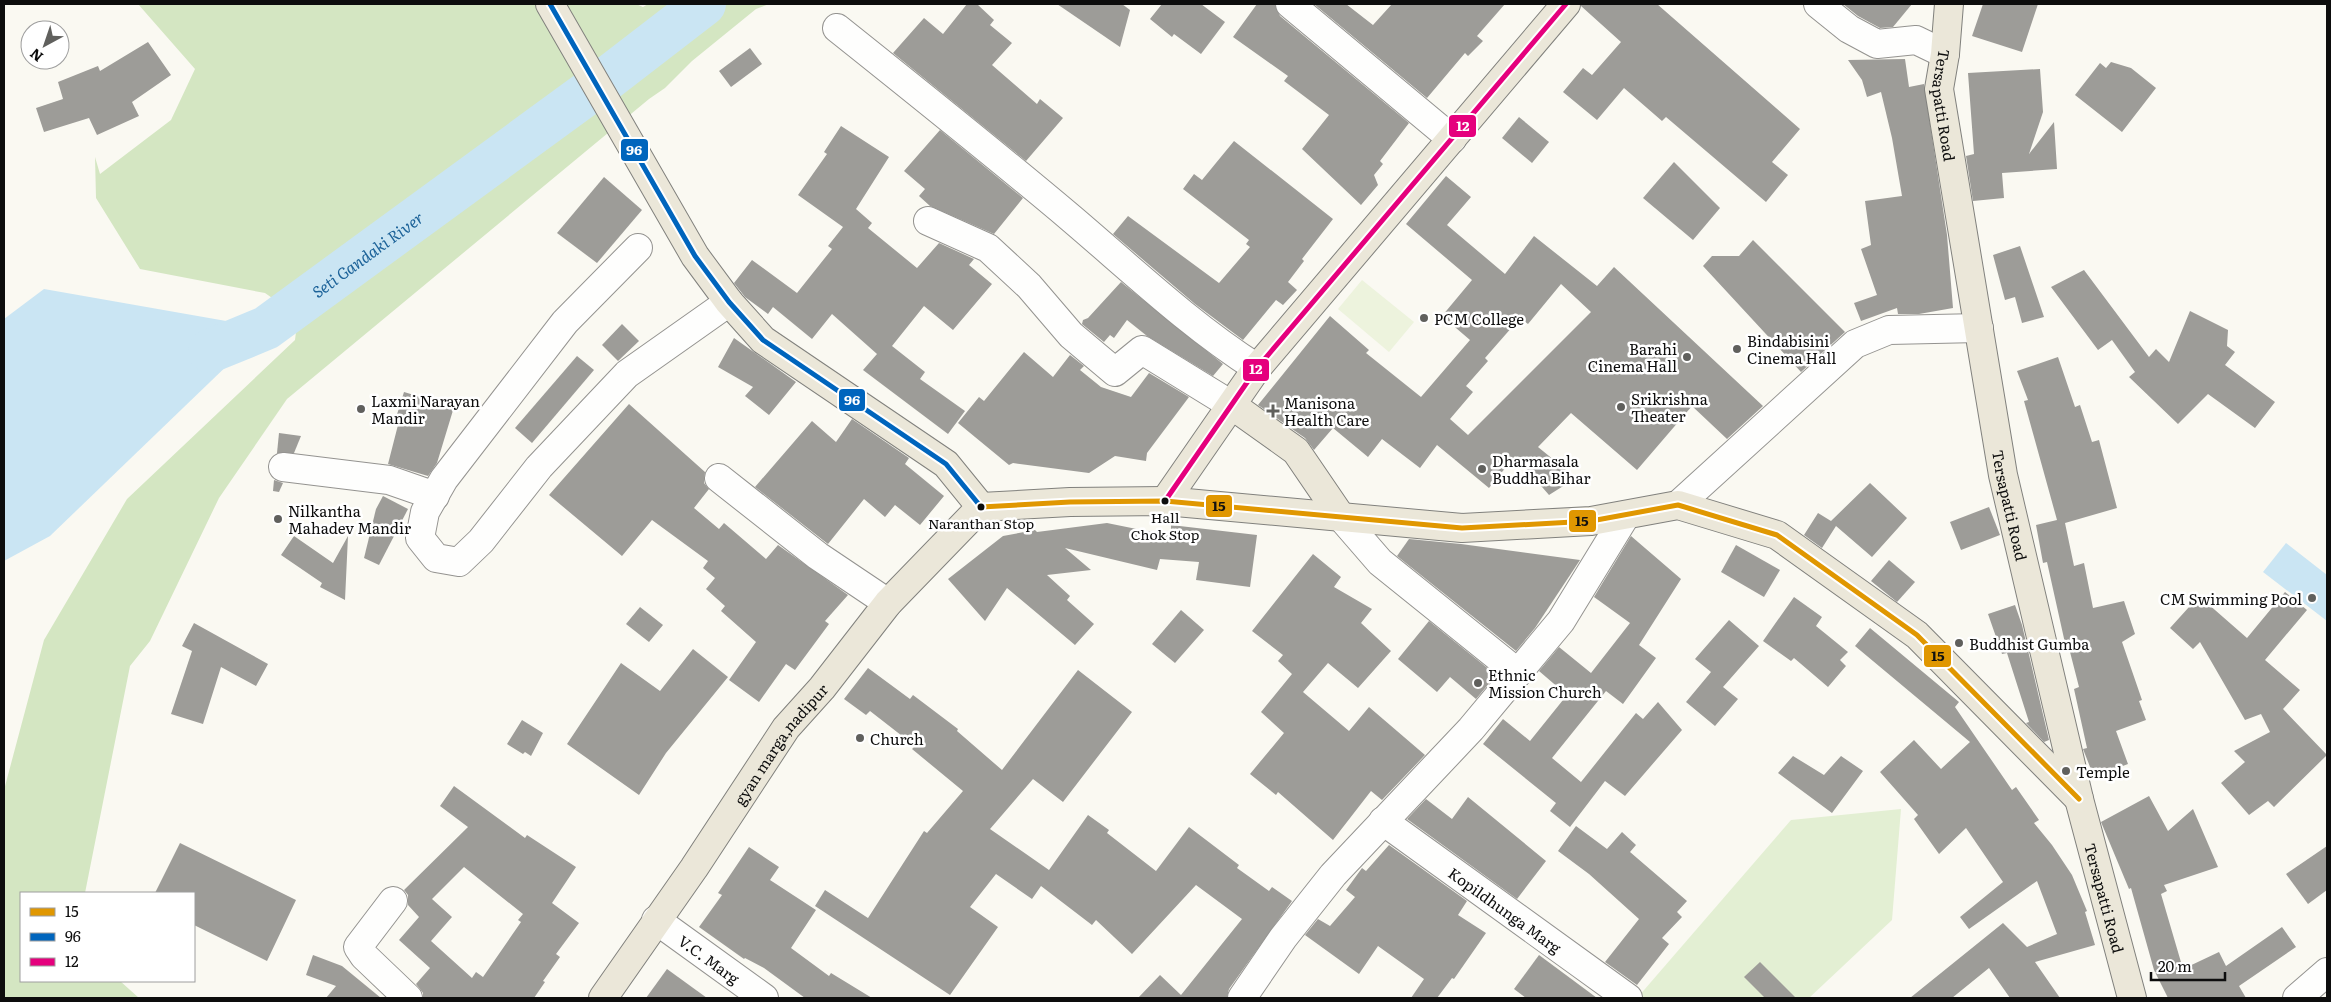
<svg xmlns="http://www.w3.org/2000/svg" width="2331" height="1002" viewBox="0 0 2331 1002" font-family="Literata,serif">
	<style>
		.green { fill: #e3efd3 }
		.forest { fill: #d4e6c2 }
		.pitch { fill: #edf3dd }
		.water { fill: #cae5f3 }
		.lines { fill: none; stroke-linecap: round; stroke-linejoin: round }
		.river { stroke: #cae5f3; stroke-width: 44 }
		.building { fill: #9d9c98; fill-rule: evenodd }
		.minor-casing { stroke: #949390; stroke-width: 30 }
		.major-casing { stroke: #81817d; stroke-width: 30 }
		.minor { stroke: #fefefd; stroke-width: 28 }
		.major { stroke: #ebe7d9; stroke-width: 28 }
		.bus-1-casing { stroke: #fff; stroke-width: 9 }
		.bus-2-casing { stroke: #fff; stroke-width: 9 }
		.bus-3-casing { stroke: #fff; stroke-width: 9 }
		.bus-1 { stroke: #e09701; stroke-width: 5 }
		.bus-2 { stroke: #0065bd; stroke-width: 5 }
		.bus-3 { stroke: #e5007d; stroke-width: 5 }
		.poi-dot { fill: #60605d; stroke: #fff; stroke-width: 2 }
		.bus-dot { fill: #0d0d0d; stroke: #fff; stroke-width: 2 }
		.labels { text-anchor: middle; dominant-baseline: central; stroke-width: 5; stroke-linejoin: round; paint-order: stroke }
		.bus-label { font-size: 14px; fill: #0d0d0d; stroke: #fff }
		.street-label { font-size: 15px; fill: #0d0d0d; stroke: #fff }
		.poi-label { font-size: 15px; fill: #0d0d0d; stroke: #fff; text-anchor: start }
		.water-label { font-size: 16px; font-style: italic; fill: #1d6399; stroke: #fff }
		.line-badge { stroke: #fff; stroke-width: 2 }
		.badge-label { font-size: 14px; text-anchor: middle; font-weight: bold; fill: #fff }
		.pale-badge-label { font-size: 14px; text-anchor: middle; font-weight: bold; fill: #111 }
	</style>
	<rect width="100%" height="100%" fill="#faf9f2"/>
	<path class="green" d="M1901,809L1892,920L1809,998L1638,997L1791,820Z"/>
	<path class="forest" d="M138,4H636L643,7L648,4H769L756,9L692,61L665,88L649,99L287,399L219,498L150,641L130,666L85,893H21V981H120L139,998H4V790L44,640L127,499L295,340L298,316L265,293L140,269L96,198L95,157L100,174L171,120L195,69Z"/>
	<path class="pitch" d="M1362,280L1414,322L1389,352L1338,309Z"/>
	<g class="water">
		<path d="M44,289L266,328L50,536L4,561V319Z"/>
		<path d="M2286,543L2327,575V621L2263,572Z"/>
	</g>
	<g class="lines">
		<path class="river" id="s1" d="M210,351L266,328L608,78L704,4"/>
	</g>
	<g class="building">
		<path d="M967,4H977L994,20L990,25L1012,43L992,65L1037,104L1040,99L1063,118L1026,161L893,53L924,18L943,34Z"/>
		<path d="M1057,4H1122L1130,10L1120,47Z"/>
		<path d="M1162,4H1201L1225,22L1201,54L1174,34L1172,37L1150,19Z"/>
		<path d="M1257,4H1275L1280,16L1409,123L1380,161L1383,164L1374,175L1378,185L1361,205L1302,149L1329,115L1284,81L1288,76L1233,37Z"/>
		<path d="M1314,4H1346L1373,25L1392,4H1505L1477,36L1483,41L1468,56L1465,53L1427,98Z"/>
		<path d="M1581,4H1657L1800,129L1772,162L1788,175L1766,202L1666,117L1662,121L1624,88L1597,120L1563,92L1583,68L1592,75L1621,42L1581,6Z"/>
		<path d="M1843,4H1912L1893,27L1880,28L1858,16Z"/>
		<path d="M1983,4H2038L2022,52L1972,36Z"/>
		<path d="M148,42L171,75L132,102L139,116L97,135L89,118L44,132L36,108L63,99L58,82L98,66L100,71Z"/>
		<path d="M750,48L762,64L731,87L719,71Z"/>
		<path d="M1905,59L1909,87L1924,84L1947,235L1953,308L1919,314H1898L1897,308L1861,321L1854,303L1877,295L1861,249L1871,245L1865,201L1902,196L1892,138L1881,92L1867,97L1862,80L1848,60Z"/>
		<path d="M2111,62L2131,68L2156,88L2122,132L2075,95L2100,63L2106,68Z"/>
		<path d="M2040,69L2043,112L2029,154L2054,122L2057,169L2002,173L2004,198L1973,201L1966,156L1974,154L1968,73Z"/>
		<path d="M1519,117L1549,142L1532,163L1502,138Z"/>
		<path d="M841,126L889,157L856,209L872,223L868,228L917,268L939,243L974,259L969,265L992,284L953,330L924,306L892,346L925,372L920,379L965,411L948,434L863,370L877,354L832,314L812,339L773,307L768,314L745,297L734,283L752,260L797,293L832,249L828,246L843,227L798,195L827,154L824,152Z"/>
		<path d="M940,130L1023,198L994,234L930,206L919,196L925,189L904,171Z"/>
		<path d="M1234,141L1333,219L1302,259L1304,261L1288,282L1297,290L1283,305L1276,300L1243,340L1195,304L1113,234L1128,216L1219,283L1250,247L1246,244L1249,240L1183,189L1194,174L1202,180Z"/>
		<path d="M1674,162L1720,208L1693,240L1643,198Z"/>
		<path d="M1446,176L1471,197L1447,225L1505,274L1534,236L1597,286L1614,267L1763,406L1727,439L1692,406L1637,470L1571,413L1538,447L1576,478L1549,495L1515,456L1489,488L1437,445L1420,468L1382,439L1368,457L1333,428L1314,450L1305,438L1258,405L1330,316L1369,350L1366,353L1421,397L1470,340L1442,316L1472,280L1406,224ZM1561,284L1591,312L1468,435L1450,419L1473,392L1466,386L1488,361L1485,358L1520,318L1528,324Z"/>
		<path d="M604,177L642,210L597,263L557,233Z"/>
		<path d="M1753,240L1845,332L1801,372L1703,266L1712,256H1739Z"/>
		<path d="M2020,246L2044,317L2022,323L2015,297L2005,300L1993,255Z"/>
		<path d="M2084,270L2149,357L2156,349L2169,362L2190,311L2228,330L2227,346L2235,352L2225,365L2275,402L2255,428L2208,394L2178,424L2129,377L2135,372L2112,340L2098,350L2051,287Z"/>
		<path d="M1121,282L1223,364L1213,376L1147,336L1127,320L1114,338L1110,335L1104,342L1082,324L1083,320L1088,318Z"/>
		<path d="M622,324L639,341L618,361L602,345Z"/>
		<path d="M734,338L796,382L769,415L745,396L753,387L718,367Z"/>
		<path d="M1024,352L1053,377L1070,355L1084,366L1080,370L1101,387L1131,397L1149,373L1189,397L1147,453L1146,461L1115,456L1089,473L1013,463L1009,465L958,423L979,397L984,401Z"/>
		<path d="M577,356L594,370L532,443L515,428Z"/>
		<path d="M2058,357L2075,407L2080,405L2092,442L2099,440L2117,508L2065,523L2074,566L2084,563L2093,608L2124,601L2135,634L2122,642L2142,700L2139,701L2146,720L2116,731L2128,764L2094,777L2083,749L2087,748L2074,689L2079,687L2070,652H2067L2047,562L2043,563L2036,525L2057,520L2024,401L2028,400L2017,371Z"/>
		<path d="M404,392L454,407L437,463L428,476L388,464L398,425L394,424Z"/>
		<path d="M629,404L705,472L704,483L709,489L694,508L719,529L724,523L766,559L778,545L848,595L825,621L829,624L795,670L786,664L759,702L729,680L756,642L721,611L725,606L706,589L715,578L703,568L708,561L652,520L622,556L549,495Z"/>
		<path d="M852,419L909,458L905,464L944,496L920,525L895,505L885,517L864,499L828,544L755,487L812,421L836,442Z"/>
		<path d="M279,433L301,436L294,453H277Z"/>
		<path d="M274,480L283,483L279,492L273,491Z"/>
		<path d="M1870,483L1907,518L1872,557L1836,526L1822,548L1804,535L1818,513L1831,521Z"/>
		<path d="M383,496L408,509L379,565L364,558L376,509Z"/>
		<path d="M1989,507L2000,535L1961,550L1950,522Z"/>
		<path d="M1107,523L1171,536V525L1257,535L1250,587L1196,580L1199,562L1160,559L1157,570L1065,548L1091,570L1047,575L1070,596L1067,600L1094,624L1075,645L1007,588L985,621L948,579L1003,536L1035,530L1037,532Z"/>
		<path d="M294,536L333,563L348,536L345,600L320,587L322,583L281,555Z"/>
		<path d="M1631,536L1681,579L1639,645L1656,658L1623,704L1606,691L1552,758L1581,782L1636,713L1643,719L1658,702L1682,730L1625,796L1605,781L1570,827L1550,811L1556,803L1483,744L1503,719L1530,741L1567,695L1539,671L1559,647L1591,673L1630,623L1594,597Z"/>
		<path d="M1409,539L1461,544L1580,560L1535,628L1516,651L1397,556Z"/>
		<path d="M1736,545L1780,570L1764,597L1721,572Z"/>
		<path d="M1313,554L1341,577L1334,587L1372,609L1361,623L1391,651L1358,688L1328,663L1303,692L1349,731L1369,707L1425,755L1382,800L1371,791L1333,840L1278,792L1276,795L1250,774L1284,733L1261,712L1292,674L1278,661L1283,655L1252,631Z"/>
		<path d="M1889,560L1915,582L1897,602L1871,581Z"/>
		<path d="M2285,592L2307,610L2265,660L2300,690L2283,709L2327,755L2274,807L2268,801L2249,815L2221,783L2245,762L2234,751L2270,732L2261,714L2245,720L2200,642L2193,649L2170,628L2199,596L2247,638Z"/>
		<path d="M1794,597L1822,617L1816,626L1848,652L1840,660L1846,666L1828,687L1794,658L1791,661L1763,641Z"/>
		<path d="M2015,605L2022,625L2049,740L2044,742L2026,723L2029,722L2007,653L2002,654L1988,614Z"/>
		<path d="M640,607L663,625L649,642L626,624Z"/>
		<path d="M1181,610L1204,630L1175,663L1152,644Z"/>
		<path d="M1729,620L1759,646L1723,687L1738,699L1715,726L1686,702L1711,672L1695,659Z"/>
		<path d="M1429,621L1496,675L1476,699L1450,677L1437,692L1398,659Z"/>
		<path d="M194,623L268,664L256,686L221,667L203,724L171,714L192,651L182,646Z"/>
		<path d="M1870,628L1959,702L1955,707L2012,790L2016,787L2039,820L2034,823L2052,845L2072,875L2087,911L2085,912L2095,945L2035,962L2060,998H2010L1989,968L1952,998H1910L2003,923L2027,947L2057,934L2037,881L1969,929L1960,917L2003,882L1966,828L1939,854L1914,819L1918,815L1880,772L1914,740L1941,769L1970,742L1855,646Z"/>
		<path d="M693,649L728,677L666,753L639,795L567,744L621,663L660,691Z"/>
		<path d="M868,668L910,699L913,695L958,729L957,731L1002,770L1078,670L1132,712L1063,802L1033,779L990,829L1049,870L1088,815L1109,830L1107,833L1156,871L1189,827L1239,865L1237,868L1269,891L1272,887L1292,901L1229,989L1227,998H1138L1160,975L1181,995L1242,919L1196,885L1132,954L1096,920L1092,925L1041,886L1032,899L996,874L970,907L998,927L950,995L815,906L825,890L868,918L924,831L927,833L963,791L912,749L915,746L870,711L866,715L844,699Z"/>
		<path d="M522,720L543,733L531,756L525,752L523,754L507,744Z"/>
		<path d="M1793,756L1824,775L1841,756L1863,771L1832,813L1778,773Z"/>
		<path d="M454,786L525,838L527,835L576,867L552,903L579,923L556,954L560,957L543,981L545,982L534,998H423V993L416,984L430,968L399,940L419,917L408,905V895L404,890L468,827L440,806ZM464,867L523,914L518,920L521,922L483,977L476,972L472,978L431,941L452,917L432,899Z"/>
		<path d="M2149,796L2168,831L2193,809L2218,867L2164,885L2167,891L2161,894L2183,969L2219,952L2226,966L2282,927L2296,947L2239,986L2246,998H2168L2154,970L2131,888L2129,889L2101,822Z"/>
		<path d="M1468,797L1546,861L1517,899L1407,819L1426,799L1452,819Z"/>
		<path d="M1576,826L1607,849L1622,832L1636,845L1630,852L1687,901L1677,912L1682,917L1662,938L1669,944L1637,985L1605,962L1639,919L1589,874L1558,851Z"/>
		<path d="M180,843L296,900L267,961L194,925V893H155Z"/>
		<path d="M1389,845L1467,901L1458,915L1486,933L1454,979L1452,978L1437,998H1411L1424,979L1378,946L1359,974L1305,935L1318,919L1330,926L1355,897L1346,890L1362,868L1366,871Z"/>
		<path d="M2327,846V890L2308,904L2286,874Z"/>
		<path d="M749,847L779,867L770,880L816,910L791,948L829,976L831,973L872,998H805L764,968L745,958L744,959L699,927L722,895L718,893Z"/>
		<path d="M313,955L342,966L381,998H326L336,986L306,975Z"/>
		<path d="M1539,955L1597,998H1526L1514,989Z"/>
		<path d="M1760,962L1796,998H1765L1744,977Z"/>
		<path d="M667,969L707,998H646Z"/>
	</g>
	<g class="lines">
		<defs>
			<g id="minor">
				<path d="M1290,4L1452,139"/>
				<path d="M1818,4L1849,29L1877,44L1916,40L1945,54"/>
				<path d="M837,28C916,91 995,154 1072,219C1132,270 1191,326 1257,368"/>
				<path d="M928,221L988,248L1029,286L1071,335L1115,372L1142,350L1233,406"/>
				<path d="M638,248L565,322L444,479L425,512L420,538L436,558L459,562L481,541L539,467L627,374L729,302"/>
				<path d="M283,467L389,480L435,496"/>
				<path d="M719,478L818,556L888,603"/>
				<path d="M1678,505L1855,344L1889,330L1979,328"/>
				<path d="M1341,517L1380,562L1518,673"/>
				<path id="s2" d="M1383,821L1628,998"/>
				<path d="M393,901L358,947L364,956L408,998"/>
				<path id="s3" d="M656,920L764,998"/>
				<path d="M1242,998L1283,938L1333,875L1471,729L1561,621L1626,515"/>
				<path d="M2297,998L2327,972"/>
			</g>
			<g id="major">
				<path d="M550,4L695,256L729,302L763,340L946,464L981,507"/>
				<path id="s4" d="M1949,4L1945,54L1939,89L2003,475L2079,799L2132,998"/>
				<path d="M1233,406L1296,451L1341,517"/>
				<path d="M1165,501L1257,368L1566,4"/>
				<path d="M981,507L1070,502L1165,501L1462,528L1591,521L1678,505L1777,535L1917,635L2079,799"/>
				<path id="s5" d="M603,998L694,868L786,728L822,688L888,603L981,507"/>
			</g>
		</defs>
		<use href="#minor" class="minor-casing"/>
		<use href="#major" class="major-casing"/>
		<use href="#minor" class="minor"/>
		<use href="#major" class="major"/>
		<defs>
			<path id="bus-1" d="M981,507L1070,502L1165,501L1462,528L1591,521L1678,505L1777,535L1917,635L2079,799"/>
			<path id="bus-2" d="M550,4L695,256L729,302L763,340L946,464L981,507"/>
			<path id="bus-3" d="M1165,501L1257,368L1566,4"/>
		</defs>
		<use href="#bus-1" class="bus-1-casing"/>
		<use href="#bus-2" class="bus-2-casing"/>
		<use href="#bus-3" class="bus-3-casing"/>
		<use href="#bus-1" class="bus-1"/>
		<use href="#bus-2" class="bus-2"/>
		<use href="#bus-3" class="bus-3"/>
	</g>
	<g class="poi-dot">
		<circle cx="1424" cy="318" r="5"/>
		<circle cx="1737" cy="349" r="5"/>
		<circle cx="1687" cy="357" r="5"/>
		<circle cx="1621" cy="407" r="5"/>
		<circle cx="361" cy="409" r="5"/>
		<path d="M1270.5 403.5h5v5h5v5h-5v5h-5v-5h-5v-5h5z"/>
		<circle cx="1482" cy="469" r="5"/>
		<circle cx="278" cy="519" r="5"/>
		<circle cx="2312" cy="598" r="5"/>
		<circle cx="1959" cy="643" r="5"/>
		<circle cx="1478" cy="683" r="5"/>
		<circle cx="860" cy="738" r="5"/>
		<circle cx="2066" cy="771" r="5"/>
	</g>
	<g class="bus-dot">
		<circle cx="1165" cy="501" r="4.5"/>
		<circle cx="981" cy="507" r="4.5"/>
	</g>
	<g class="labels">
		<g class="bus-label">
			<text x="1165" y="517">Hall<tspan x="1165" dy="17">Chok Stop</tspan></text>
			<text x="981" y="523">Naranthan Stop</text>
		</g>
		<g class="street-label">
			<text stroke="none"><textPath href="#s4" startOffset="102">Tersapatti Road</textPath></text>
			<text stroke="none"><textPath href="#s4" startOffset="508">Tersapatti Road</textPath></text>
			<text stroke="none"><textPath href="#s5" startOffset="310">gyan marga,nadipur</textPath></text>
			<text stroke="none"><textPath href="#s4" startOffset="912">Tersapatti Road</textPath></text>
			<text stroke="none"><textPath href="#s2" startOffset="151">Kopildhunga Marg</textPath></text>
			<text stroke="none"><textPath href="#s3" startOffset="66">V.C. Marg</textPath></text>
		</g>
		<g class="poi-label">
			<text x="1434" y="318">PCM College</text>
			<text x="1747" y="340">Bindabisini<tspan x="1747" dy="17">Cinema Hall</tspan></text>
			<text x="1677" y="348" text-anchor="end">Barahi<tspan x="1677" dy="17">Cinema Hall</tspan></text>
			<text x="1631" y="398">Srikrishna<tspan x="1631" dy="17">Theater</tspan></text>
			<text x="371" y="400">Laxmi Narayan<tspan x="371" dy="17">Mandir</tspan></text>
			<text x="1284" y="402">Manisona<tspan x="1284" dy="17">Health Care</tspan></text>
			<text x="1492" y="460">Dharmasala<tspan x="1492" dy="17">Buddha Bihar</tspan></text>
			<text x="288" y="510">Nilkantha<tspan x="288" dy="17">Mahadev Mandir</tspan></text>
			<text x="2302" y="598" text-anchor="end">CM Swimming Pool</text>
			<text x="1969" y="643">Buddhist Gumba</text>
			<text x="1488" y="674">Ethnic<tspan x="1488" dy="17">Mission Church</tspan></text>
			<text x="870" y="738">Church</text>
			<text x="2076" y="771">Temple</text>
		</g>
		<g class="water-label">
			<text stroke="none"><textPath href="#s1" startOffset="186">Seti Gandaki River</textPath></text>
		</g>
	</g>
	<g class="line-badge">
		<rect x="1448" y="114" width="29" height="24" rx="5" fill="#e5007d"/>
		<rect x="620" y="138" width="29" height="24" rx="5" fill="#0065bd"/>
		<rect x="1242" y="358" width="28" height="24" rx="5" fill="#e5007d"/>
		<rect x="838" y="388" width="28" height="24" rx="5" fill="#0065bd"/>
		<rect x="1205" y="494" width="28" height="24" rx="5" fill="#e09701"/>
		<rect x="1568" y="509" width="29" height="24" rx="5" fill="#e09701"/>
		<rect x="1923" y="644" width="29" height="24" rx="5" fill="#e09701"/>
	</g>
	<g class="badge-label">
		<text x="1463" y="131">12</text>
		<text x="634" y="155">96</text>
		<text x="1256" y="374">12</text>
		<text x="852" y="405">96</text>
	</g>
	<g class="pale-badge-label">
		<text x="1219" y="511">15</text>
		<text x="1582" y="526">15</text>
		<text x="1938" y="661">15</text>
	</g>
	<rect width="2331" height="1002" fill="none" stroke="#0d0d0d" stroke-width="10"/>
	<rect x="20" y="892" width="175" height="90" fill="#ffffff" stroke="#9e9e9e"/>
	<rect x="30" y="908" width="25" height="8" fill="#e09701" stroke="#9e9e9e"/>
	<text x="65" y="917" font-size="15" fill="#0d0d0d">15</text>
	<rect x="30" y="933" width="25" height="8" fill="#0065bd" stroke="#9e9e9e"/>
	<text x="65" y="942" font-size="15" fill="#0d0d0d">96</text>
	<rect x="30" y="958" width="25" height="8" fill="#e5007d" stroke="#9e9e9e"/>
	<text x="65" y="967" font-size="15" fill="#0d0d0d">12</text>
	<g transform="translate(45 45) rotate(220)"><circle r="24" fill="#ffffff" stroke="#9e9e9e"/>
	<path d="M0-4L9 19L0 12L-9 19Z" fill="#60605d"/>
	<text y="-8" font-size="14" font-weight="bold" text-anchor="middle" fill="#0d0d0d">N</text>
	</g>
	<path d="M2151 972v8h74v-8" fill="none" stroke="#0d0d0d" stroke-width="2.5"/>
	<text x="2158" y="972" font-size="15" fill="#0d0d0d" stroke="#ffffff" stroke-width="4" paint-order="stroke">20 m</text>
</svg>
